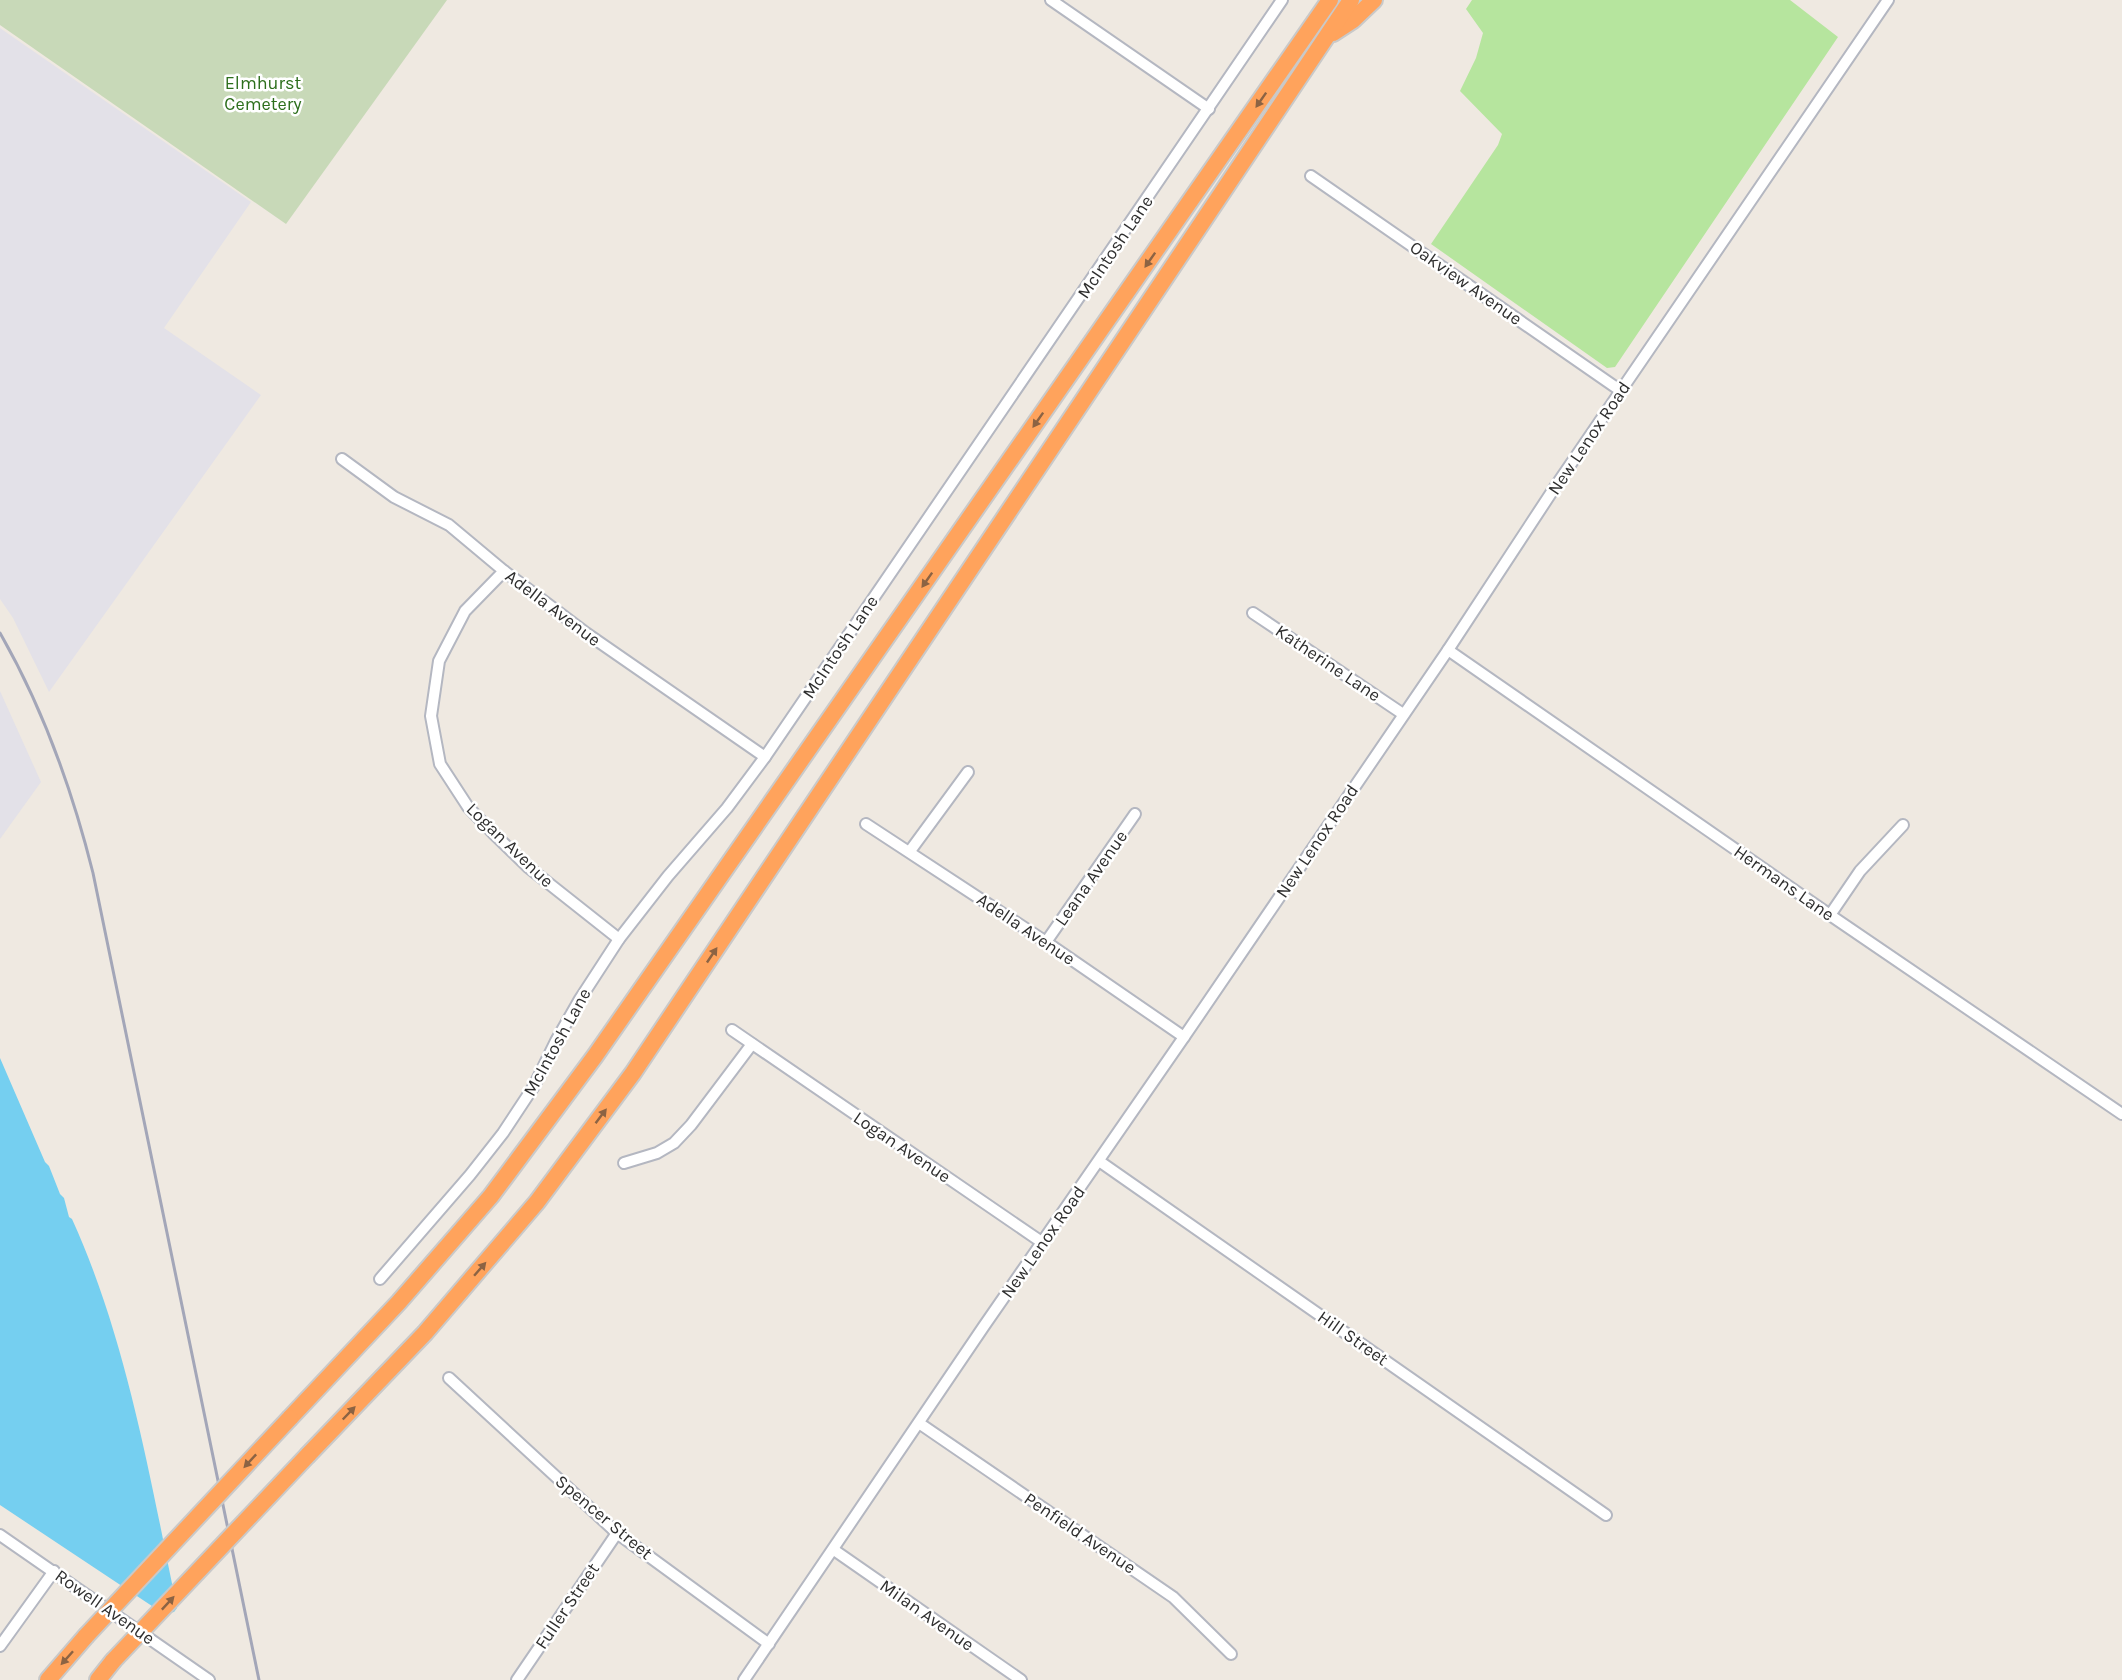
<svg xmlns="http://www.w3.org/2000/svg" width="2122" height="1680" viewBox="0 0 2122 1680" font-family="Karla,sans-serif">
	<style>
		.industrial { fill: #e3e1e8 }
		.green { fill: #b6e59e }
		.cemetery { fill: #c8d9b8 }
		.water { fill: #75cff0 }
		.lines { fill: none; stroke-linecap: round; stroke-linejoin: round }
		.minor-casing { stroke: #b4b7c1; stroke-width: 14 }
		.highway-casing { stroke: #c9c9c9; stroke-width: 20 }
		.minor { stroke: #fff; stroke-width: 10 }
		.highway { stroke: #ffa35c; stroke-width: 16 }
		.rail { stroke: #a3a6b8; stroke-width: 3 }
		.highway-bridge-casing { stroke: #c9c9c9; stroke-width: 20; stroke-linecap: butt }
		.highway-bridge { stroke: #ffa35c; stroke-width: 16 }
		.oneway { fill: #8c6343 }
		.labels { text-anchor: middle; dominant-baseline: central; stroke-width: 5; stroke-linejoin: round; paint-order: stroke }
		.park-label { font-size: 18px; fill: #2c6e1b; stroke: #fff }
		.street-label { font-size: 18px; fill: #2e2e2e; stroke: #fff }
	</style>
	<rect width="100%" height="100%" fill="#efe9e1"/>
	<g class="industrial">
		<path d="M0,28L251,202L164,328L261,395L49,692L13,618L0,599Z"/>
		<path d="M0,691L41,782L0,839Z"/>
	</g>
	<path class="green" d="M1472,0H1790L1838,37L1615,367L1607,368L1431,244L1498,145L1502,134L1460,91L1476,58L1483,33L1466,9Z"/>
	<path class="cemetery" d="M0,0H447L286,224L0,25Z"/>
	<path class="water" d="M0,1058L45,1162L49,1166L60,1194L64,1198L69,1217L72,1219C127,1340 150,1478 177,1608L174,1612L164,1614L0,1505Z"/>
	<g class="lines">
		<defs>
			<g id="minor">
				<path d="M1051,0L1209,109"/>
				<path d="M1311,176L1621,391"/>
				<path d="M342,459L394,497L449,525L504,571L586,633L765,757"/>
				<path d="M504,571L465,611L439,661L431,716L440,764L468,807L493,833L528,867L619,939"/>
				<path d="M1253,613L1403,714"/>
				<path d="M1448,650L1830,915L2122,1114"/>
				<path d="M866,824L1046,942L1184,1037"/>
				<path d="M910,851L968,772"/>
				<path d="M1830,915L1860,871L1903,825"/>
				<path d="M1046,942L1135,814"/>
				<path d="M732,1030L1043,1243"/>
				<path d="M1099,1161L1606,1515"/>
				<path d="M624,1163L657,1153L674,1143L691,1125L752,1044"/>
				<path d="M380,1279L470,1175L503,1133L534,1086L556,1041L580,999L619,939L668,876L727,808L765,757L1282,0"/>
				<path d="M449,1378L617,1533L769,1644"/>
				<path d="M919,1423L1173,1597L1231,1654"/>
				<path d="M0,1535L209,1680"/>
				<path d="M834,1550L1021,1680"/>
				<path d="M0,1646L54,1571"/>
				<path d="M517,1680L617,1533"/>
				<path d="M744,1680L984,1326L1184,1037L1448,650L1553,490L1888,0"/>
			</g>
			<g id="highway">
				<path d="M1333,33L1353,20L1374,0"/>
				<path d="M290,1418L399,1302L491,1196L595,1056L1330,0"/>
				<path d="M308,1455L425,1333L537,1202L633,1073L1351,0"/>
				<path d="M48,1680L86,1636"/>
				<path d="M98,1680L113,1661"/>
			</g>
		</defs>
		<use href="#minor" class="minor-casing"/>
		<use href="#highway" class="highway-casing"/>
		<use href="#minor" class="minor"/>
		<use href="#highway" class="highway"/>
		<path class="rail" d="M0,633C43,708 72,789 93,873L259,1680"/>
		<defs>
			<g id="highway-bridge">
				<path d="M86,1636L290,1418"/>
				<path d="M113,1661L308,1455"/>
			</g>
		</defs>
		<use href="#highway-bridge" class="highway-bridge-casing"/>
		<use href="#highway-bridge" class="highway-bridge"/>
	</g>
	<defs><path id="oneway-solid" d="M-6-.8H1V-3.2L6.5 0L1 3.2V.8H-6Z" transform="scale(1.5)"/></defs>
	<g class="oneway">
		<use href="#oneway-solid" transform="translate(1261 100) rotate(125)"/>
		<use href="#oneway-solid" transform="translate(1150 260) rotate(125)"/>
		<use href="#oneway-solid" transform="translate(1038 420) rotate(125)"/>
		<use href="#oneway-solid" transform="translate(927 580) rotate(125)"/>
		<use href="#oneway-solid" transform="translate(712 955) rotate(-56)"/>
		<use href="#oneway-solid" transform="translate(601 1116) rotate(-53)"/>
		<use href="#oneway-solid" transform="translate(480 1269) rotate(-49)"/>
		<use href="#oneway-solid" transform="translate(349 1413) rotate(-46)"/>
		<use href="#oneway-solid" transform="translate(250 1461) rotate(133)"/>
		<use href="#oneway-solid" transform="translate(168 1603) rotate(-47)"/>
		<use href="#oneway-solid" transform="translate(67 1658) rotate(132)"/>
	</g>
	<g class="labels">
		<g class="park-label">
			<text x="263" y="83">Elmhurst<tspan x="263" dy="21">Cemetery</tspan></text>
		</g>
		<g class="street-label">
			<text transform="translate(1115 247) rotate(-56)">McIntosh Lane</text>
			<text transform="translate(1466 283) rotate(35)">Oakview Avenue</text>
			<text transform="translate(1589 438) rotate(-56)">New Lenox Road</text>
			<text transform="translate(553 608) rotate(37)">Adella Avenue</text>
			<text transform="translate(840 647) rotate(-56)">McIntosh Lane</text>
			<text transform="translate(1328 663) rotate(34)">Katherine Lane</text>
			<text transform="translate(1317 841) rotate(-56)">New Lenox Road</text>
			<text transform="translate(510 845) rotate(44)">Logan Avenue</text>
			<text transform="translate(1091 878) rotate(-55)">Leana Avenue</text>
			<text transform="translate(1784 883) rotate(35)">Hermans Lane</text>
			<text transform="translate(1026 929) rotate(34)">Adella Avenue</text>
			<text transform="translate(557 1042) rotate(-61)">McIntosh Lane</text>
			<text transform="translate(902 1147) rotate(34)">Logan Avenue</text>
			<text transform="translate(1043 1242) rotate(-55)">New Lenox Road</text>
			<text transform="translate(1353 1338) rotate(35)">Hill Street</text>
			<text transform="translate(604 1517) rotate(40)">Spencer Street</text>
			<text transform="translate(1080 1533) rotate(34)">Penfield Avenue</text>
			<text transform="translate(567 1606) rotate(-56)">Fuller Street</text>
			<text transform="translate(105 1607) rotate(35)">Rowell Avenue</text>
			<text transform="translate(927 1615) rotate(35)">Milan Avenue</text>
		</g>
	</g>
</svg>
